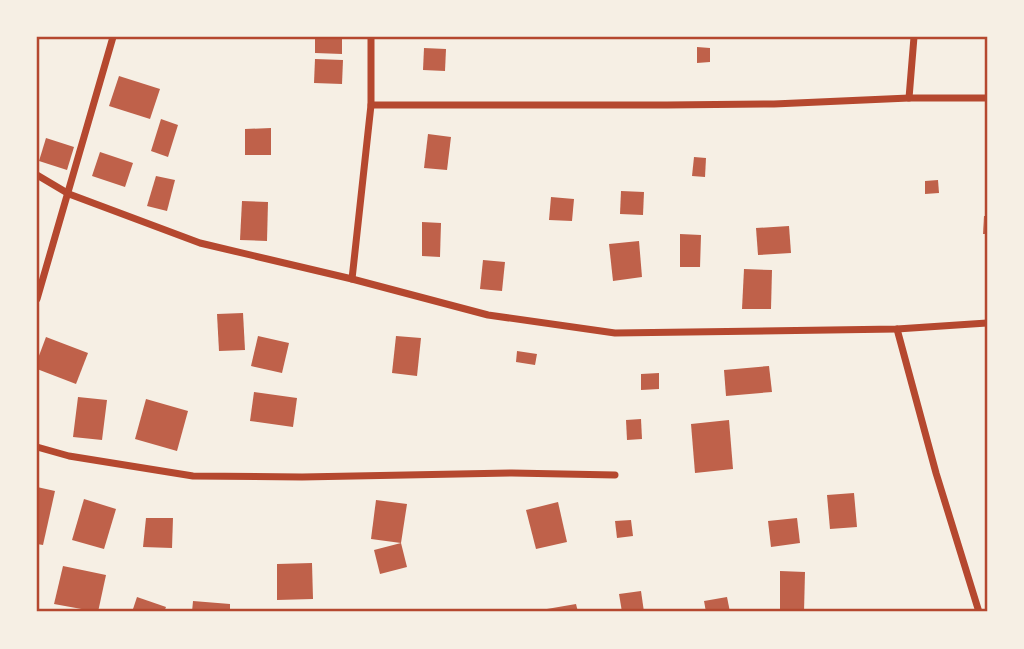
<svg xmlns="http://www.w3.org/2000/svg" width="1024" height="649" viewBox="0 0 1024 649" font-family="'Playfair Display',serif">
	<style>
		.building { fill: #bf614a }
		.lines { fill: none; stroke-linecap: round; stroke-linejoin: round }
		.minor { stroke: #b5482f; stroke-width: 7 }
		.neatline { fill: none; stroke: #b5482f; stroke-width: 2.5 }
	</style>
	<rect width="100%" height="100%" fill="#f6efe4"/>
	<g class="building">
		<path d="M315,37H342V54L315,53Z"/>
		<path d="M697,47L710,48V62L697,63Z"/>
		<path d="M424,48L446,49L445,71L423,70Z"/>
		<path d="M315,59L343,60L342,84L314,83Z"/>
		<path d="M119,76L160,89L150,119L109,106Z"/>
		<path d="M161,119L178,125L168,157L151,151Z"/>
		<path d="M271,128V155H245V129Z"/>
		<path d="M428,134L451,137L447,170L424,168Z"/>
		<path d="M46,138L74,147L67,170L39,161Z"/>
		<path d="M100,152L133,163L125,187L92,176Z"/>
		<path d="M694,157L706,158L705,177L692,176Z"/>
		<path d="M156,176L175,180L167,211L147,206Z"/>
		<path d="M938,180L939,193L925,194V181Z"/>
		<path d="M621,191L644,192L643,215L620,214Z"/>
		<path d="M551,197L574,199L572,221L549,220Z"/>
		<path d="M242,201L268,202L267,241L240,240Z"/>
		<path d="M984,216H987V234H983Z"/>
		<path d="M422,222L441,223L440,257L422,256Z"/>
		<path d="M789,226L791,253L758,255L756,228Z"/>
		<path d="M680,234L701,235L700,267H680Z"/>
		<path d="M639,241L642,277L613,281L609,244Z"/>
		<path d="M483,260L505,262L502,291L480,289Z"/>
		<path d="M744,269L772,270L771,309H742Z"/>
		<path d="M243,313L245,350L219,351L217,314Z"/>
		<path d="M258,336L289,343L282,373L251,366Z"/>
		<path d="M396,336L421,338L417,376L392,373Z"/>
		<path d="M46,337L88,353L76,384L37,369V361Z"/>
		<path d="M517,351L537,354L535,365L516,362Z"/>
		<path d="M769,366L772,392L726,396L724,370Z"/>
		<path d="M659,373V389L641,390V374Z"/>
		<path d="M254,392L297,398L293,427L250,421Z"/>
		<path d="M78,397L107,400L102,440L73,437Z"/>
		<path d="M146,399L188,411L177,451L135,439Z"/>
		<path d="M641,419L642,439L627,440L626,420Z"/>
		<path d="M729,420L733,469L695,473L691,424Z"/>
		<path d="M37,487L55,491L43,545L37,544Z"/>
		<path d="M854,493L857,527L830,529L827,495Z"/>
		<path d="M84,499L116,509L104,549L72,540Z"/>
		<path d="M376,500L407,504L401,543L371,539Z"/>
		<path d="M558,502L567,542L536,549L526,510Z"/>
		<path d="M146,518H173L172,548L143,547Z"/>
		<path d="M797,518L800,543L771,547L768,521Z"/>
		<path d="M631,520L633,536L617,538L615,521Z"/>
		<path d="M401,543L407,567L380,574L374,550Z"/>
		<path d="M312,563L313,599L277,600V564Z"/>
		<path d="M63,566L106,575L98,612L54,604Z"/>
		<path d="M780,571L805,572L804,612H780Z"/>
		<path d="M641,591L644,612H622L619,594Z"/>
		<path d="M137,597L166,607L164,612H132Z"/>
		<path d="M727,597L730,612H706L704,601Z"/>
		<path d="M193,601L230,604V612H192Z"/>
		<path d="M576,604L578,612H541V610Z"/>
	</g>
	<g class="lines">
		<g class="minor">
			<path d="M909,98L914,37"/>
			<path d="M371,105H667L774,104L909,98H987"/>
			<path d="M37,175L69,194L200,243L352,279L488,315L615,333L897,329L987,323"/>
			<path d="M352,279L371,105V37"/>
			<path d="M37,299L113,37"/>
			<path d="M897,329L936,473L979,612"/>
			<path d="M37,447L69,456L193,476L302,477L512,473L615,475"/>
		</g>
	</g>
	<rect width="1024" height="649" fill="none" stroke="#f6efe4" stroke-width="77"/>
	<rect x="38" y="38" width="948" height="572" class="neatline"/>
</svg>
